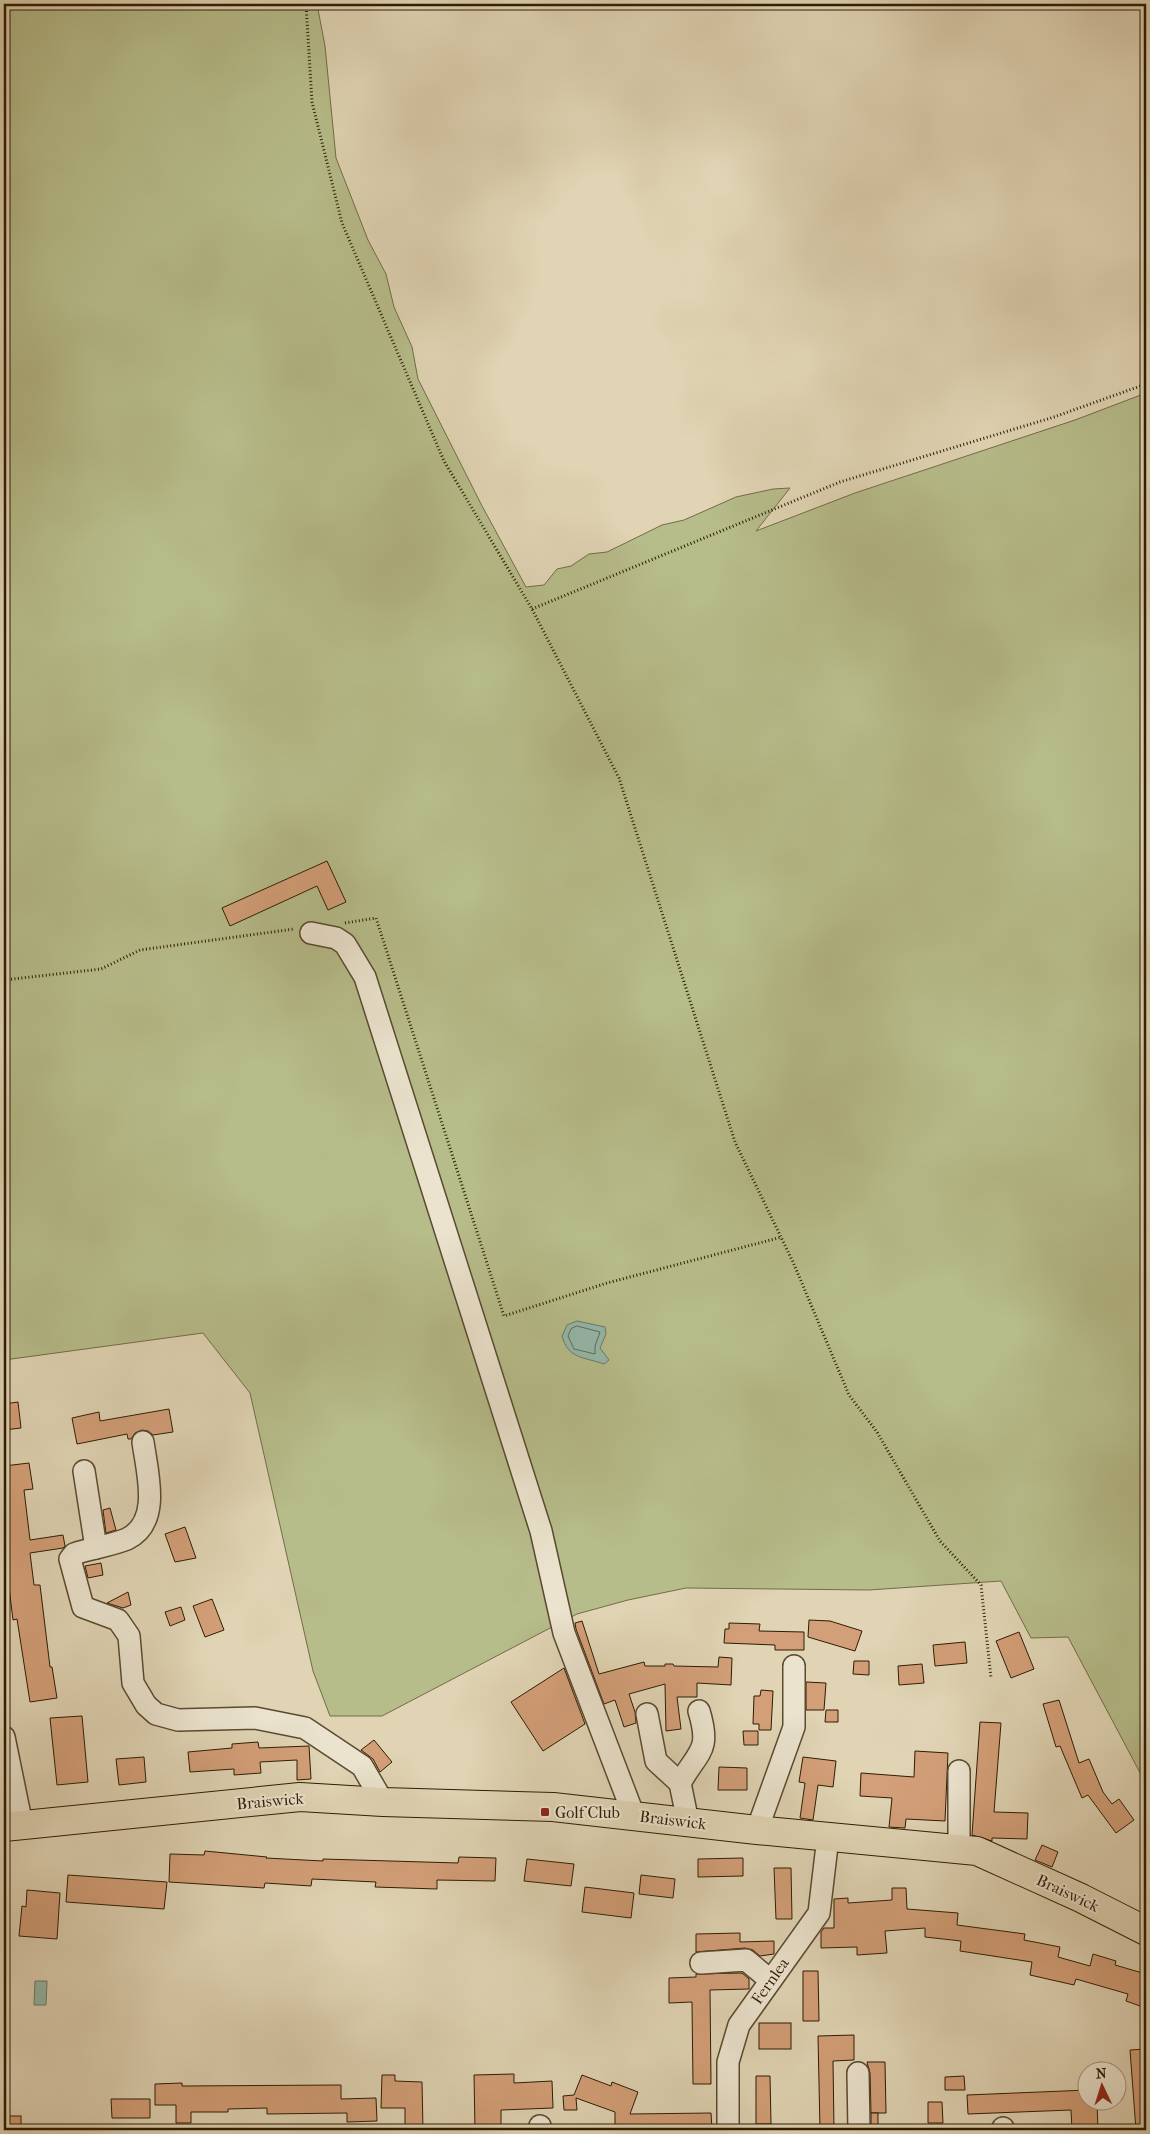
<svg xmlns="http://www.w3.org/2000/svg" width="1150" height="2134" viewBox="0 0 1150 2134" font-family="'IM FELL French Canon',serif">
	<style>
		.green { fill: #b6bc8a; stroke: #726c47 }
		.water { fill: #94b8aa; stroke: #6b7a68 }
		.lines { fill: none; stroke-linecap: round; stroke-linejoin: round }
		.shore { stroke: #616a57; stroke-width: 1 }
		.building { fill: #d39f78; stroke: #2e1c04 }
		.minor-casing { stroke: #5a4a30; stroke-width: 24 }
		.major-casing { stroke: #2e1c04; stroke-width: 30 }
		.path { stroke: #2e1c04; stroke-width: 3; stroke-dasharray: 1 2.5; stroke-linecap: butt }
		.minor { stroke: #ebe3ce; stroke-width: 21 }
		.major { stroke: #e0d4b4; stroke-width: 28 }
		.poi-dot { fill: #8f2418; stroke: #ebe3ce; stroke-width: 2 }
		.labels { text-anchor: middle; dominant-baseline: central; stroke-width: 4; stroke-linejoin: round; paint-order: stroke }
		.street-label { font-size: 16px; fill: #2e1c04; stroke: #ebe3ce }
		.poi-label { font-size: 16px; fill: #2e1c04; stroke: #ebe3ce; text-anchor: start }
	</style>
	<rect width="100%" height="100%" fill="#e0d4b4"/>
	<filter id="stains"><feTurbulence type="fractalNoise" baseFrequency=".004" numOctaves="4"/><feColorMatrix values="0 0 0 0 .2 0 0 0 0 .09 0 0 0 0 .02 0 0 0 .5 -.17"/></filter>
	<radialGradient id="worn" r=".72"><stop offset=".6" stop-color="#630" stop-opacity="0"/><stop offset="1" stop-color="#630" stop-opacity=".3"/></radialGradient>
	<path class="green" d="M4,4H317L325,46L336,158L368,240L386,274L394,307L412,347L418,379L481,504L526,587L544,585L557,569L571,566L589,554L607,552L662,525L684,520L736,497L773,489L790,488L756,531L855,493L1075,420L1146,393V1784L1068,1637L1031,1638L1001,1581L869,1590L686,1588L628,1600L577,1614L382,1716H330L313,1671L250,1393L203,1333L4,1360Z"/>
	<g class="water">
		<path d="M577,1321L605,1327L606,1334L600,1348L609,1360L604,1364C584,1357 568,1359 562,1336L567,1325Z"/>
		<path d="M35,1981H47L46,2005H34Z"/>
	</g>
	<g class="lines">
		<path class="shore" d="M577,1326L600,1332L595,1346V1354L574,1349L568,1336L571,1329Z"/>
	</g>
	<g class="building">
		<path d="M327,861L346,902L328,910L317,886L230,926L222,908Z"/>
		<path d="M18,1402L21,1428L4,1430V1404Z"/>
		<path d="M169,1409L173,1432L153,1435L148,1431L142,1430L135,1433L131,1439H128L127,1434L77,1444L72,1418L99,1412L100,1421Z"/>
		<path d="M29,1463L33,1489L24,1490L30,1540L63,1535L65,1546L63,1548L30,1553L34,1585H40L50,1667H52L57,1698L30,1702L17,1619L13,1620L8,1579H4V1466Z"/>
		<path d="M110,1508L116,1530L106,1533L103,1510Z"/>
		<path d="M185,1527L196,1558L175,1562L165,1534Z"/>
		<path d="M101,1563L103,1575L88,1578L85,1566Z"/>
		<path d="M128,1592L131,1605L123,1608L107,1603Z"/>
		<path d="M212,1599L224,1630L205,1637L193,1606Z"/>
		<path d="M181,1607L185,1620L170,1626L165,1612Z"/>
		<path d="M809,1620L830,1621L862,1631L855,1651L808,1637Z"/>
		<path d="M582,1621L599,1674L644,1662L645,1666H665V1664H673L674,1666L718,1667L719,1657L732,1658L731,1685L697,1683V1697H677L681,1729L666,1731L665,1684L629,1694L635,1712L636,1723L624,1727L615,1700L604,1704L576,1629L575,1623Z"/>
		<path d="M729,1623L760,1624L759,1631L804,1632V1650H775V1645L724,1643L725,1629H729Z"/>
		<path d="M1019,1632L1034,1669L1011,1678L996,1641Z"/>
		<path d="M965,1642L967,1663L935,1666L933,1645Z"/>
		<path d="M854,1661H869V1675L853,1674Z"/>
		<path d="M922,1664L924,1683L899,1685L898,1666Z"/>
		<path d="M564,1668L585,1724L543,1751L511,1702Z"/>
		<path d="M806,1682L826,1683L824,1710H806Z"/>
		<path d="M761,1690L773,1691L771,1730H759V1724H753L754,1696H760Z"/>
		<path d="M1059,1700L1079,1763L1089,1759L1103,1792L1112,1804L1119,1799L1134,1820L1116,1833L1088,1795L1082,1798L1060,1746L1056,1747L1043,1704Z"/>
		<path d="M826,1710H838V1722H825Z"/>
		<path d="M82,1716L88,1782L57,1785L50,1718Z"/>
		<path d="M980,1722L1001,1723L994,1812L1028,1813L1027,1839L992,1838V1841L972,1835Z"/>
		<path d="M743,1731H758V1745H744Z"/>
		<path d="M374,1740L392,1762L380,1772L373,1759L361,1750Z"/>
		<path d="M258,1742L259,1748L309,1746L311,1779L297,1780V1760L260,1762L261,1773L234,1775V1769L190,1772L188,1752L232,1748V1744Z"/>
		<path d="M915,1751L948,1753L945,1821L906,1819L905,1828L889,1827L892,1798L860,1796L861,1773L914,1777Z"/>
		<path d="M144,1757L146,1782L119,1785L116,1759Z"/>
		<path d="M803,1757L836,1761L833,1787L818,1785L813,1820L800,1818L805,1783L799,1782Z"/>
		<path d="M719,1767L747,1768V1790H718Z"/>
		<path d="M1042,1845L1058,1852L1052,1867L1035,1860Z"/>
		<path d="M205,1851L267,1857L266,1858L323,1861V1859L458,1863L459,1857L496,1858L495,1881L437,1880V1889L375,1887L376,1882L312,1879L311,1886L265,1883L264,1888L169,1882L170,1854L204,1855Z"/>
		<path d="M743,1858V1876L698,1877V1859Z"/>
		<path d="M527,1859L574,1864L571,1886L524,1881Z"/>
		<path d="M774,1868H791L792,1919H776Z"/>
		<path d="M68,1875L167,1882L164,1909L66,1902Z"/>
		<path d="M641,1875L675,1879L673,1898L639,1894Z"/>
		<path d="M585,1887L634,1893L631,1918L582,1912Z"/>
		<path d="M892,1888H906L907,1909L958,1913L957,1925L1025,1934L1024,1940L1060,1947L1058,1957L1090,1966L1093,1954L1116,1961L1115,1965L1146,1974V1995L1143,2007L1126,2001L1128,1994L1076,1979L1074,1985L1030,1975L1032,1962L960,1951L961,1941L925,1937V1928L885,1931L887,1953L857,1955V1947L821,1948V1932L824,1928H834V1899L848,1898V1903L892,1900Z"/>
		<path d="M27,1890L60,1893L57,1939L19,1936L22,1906L26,1907Z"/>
		<path d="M740,1933V1942L774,1941V1954L760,1956L753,1950L745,1948L696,1952V1934Z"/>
		<path d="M803,1971H818L819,2021H803Z"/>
		<path d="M742,1973L749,1979V1989L710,1990L711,2084H693L692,2002L669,2003V1978L696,1977V1974Z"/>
		<rect x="759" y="2023" width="32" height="26"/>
		<path d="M854,2035V2060L833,2061L834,2130H820L818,2036Z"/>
		<path d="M1146,2049V2130H1136L1130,2050Z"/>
		<path d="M867,2062H885L886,2113H871L870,2073Z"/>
		<path d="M514,2074V2083L552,2081L553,2108L501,2110V2130H475L474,2075Z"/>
		<path d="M382,2075H395V2081L422,2082L423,2130H405V2108H381Z"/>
		<path d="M582,2075L611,2086L612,2082L638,2092L630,2114L711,2113L712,2129L615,2130V2112L576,2098L577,2110H564L563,2096L574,2095Z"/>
		<path d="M756,2076H770L771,2124H756Z"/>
		<path d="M964,2076L965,2090H945V2077Z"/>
		<path d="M182,2083V2086L341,2085V2099L376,2098L377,2121L347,2122V2113L267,2114V2108L228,2109V2112H191V2123H176V2105H155V2084Z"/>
		<path d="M1088,2090V2102H1097L1098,2130H1072L1071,2110L968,2114L967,2095Z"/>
		<path d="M111,2099H150V2118H112Z"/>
		<path d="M928,2102H942L943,2123H928Z"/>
		<rect x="871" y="2113" width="7" height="17"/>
		<rect x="4" y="2116" width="17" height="14"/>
	</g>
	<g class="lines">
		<defs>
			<g id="minor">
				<path d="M311,933L336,938L345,944L365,977L541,1531L564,1633L634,1816"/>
				<path d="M143,1442C147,1472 162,1522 127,1539C110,1546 91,1548 74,1554L70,1559L83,1607L118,1620L129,1636L133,1683L146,1705L156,1714L178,1720L255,1718L305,1728L362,1766L383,1802"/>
				<path d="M84,1471L96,1548"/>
				<path d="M647,1714L656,1761L680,1783"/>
				<path d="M4,1737L22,1825"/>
				<path d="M688,1822L680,1783C699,1750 711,1751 699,1711"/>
				<path d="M757,1830L794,1727V1666"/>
				<path d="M959,1850V1771"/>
				<path d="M701,1963L746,1960L770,1980"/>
				<path d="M858,2073L859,2130"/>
				<path d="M540,2126L541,2130"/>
				<path d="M1003,2128V2130"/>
				<path d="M728,2130V2062L739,2025L819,1913L828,1837"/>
			</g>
			<path id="major" d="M4,1827L300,1797L383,1802L553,1807L757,1830L977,1851L1081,1898L1146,1931"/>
		</defs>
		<use href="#minor" class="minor-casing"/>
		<use href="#major" class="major-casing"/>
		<g class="path">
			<path d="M306,4L312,102L342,223L444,461L532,609L619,778L735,1142L793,1262L849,1395L877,1432L940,1541L981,1585L991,1678"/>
			<path d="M532,609L840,482L1054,417L1146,384"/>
			<path d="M345,923L376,918L504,1316L607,1283L782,1237"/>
			<path d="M4,980L101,969L140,950L294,929"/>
		</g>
		<use href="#minor" class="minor"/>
		<use href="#major" class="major"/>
	</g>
	<rect class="poi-dot" x="540" y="1807" width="10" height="10" rx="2.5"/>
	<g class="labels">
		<g class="street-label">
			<text transform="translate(270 1801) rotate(-5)">Braiswick</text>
			<text transform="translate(673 1820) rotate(7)">Braiswick</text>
			<text transform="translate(1068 1893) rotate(25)">Braiswick</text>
			<text transform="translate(770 1981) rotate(-55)">Fernlea</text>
		</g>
		<g class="poi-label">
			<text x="555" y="1812">Golf Club</text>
		</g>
	</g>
	<rect width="1150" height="2134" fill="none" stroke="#e0d4b4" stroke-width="20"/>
	<rect x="5" y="5" width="1140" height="2124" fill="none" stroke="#2e1c04" stroke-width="2.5"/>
	<rect x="10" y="10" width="1130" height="2114" fill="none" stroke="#2e1c04"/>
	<g transform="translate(1102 2086) rotate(356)"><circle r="24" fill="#ebe3ce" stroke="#9f937d"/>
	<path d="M0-4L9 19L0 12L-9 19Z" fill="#8f2418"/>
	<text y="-8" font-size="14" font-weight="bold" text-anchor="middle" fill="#2e1c04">N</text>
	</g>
	<rect width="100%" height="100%" filter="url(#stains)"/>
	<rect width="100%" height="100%" fill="url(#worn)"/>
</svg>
